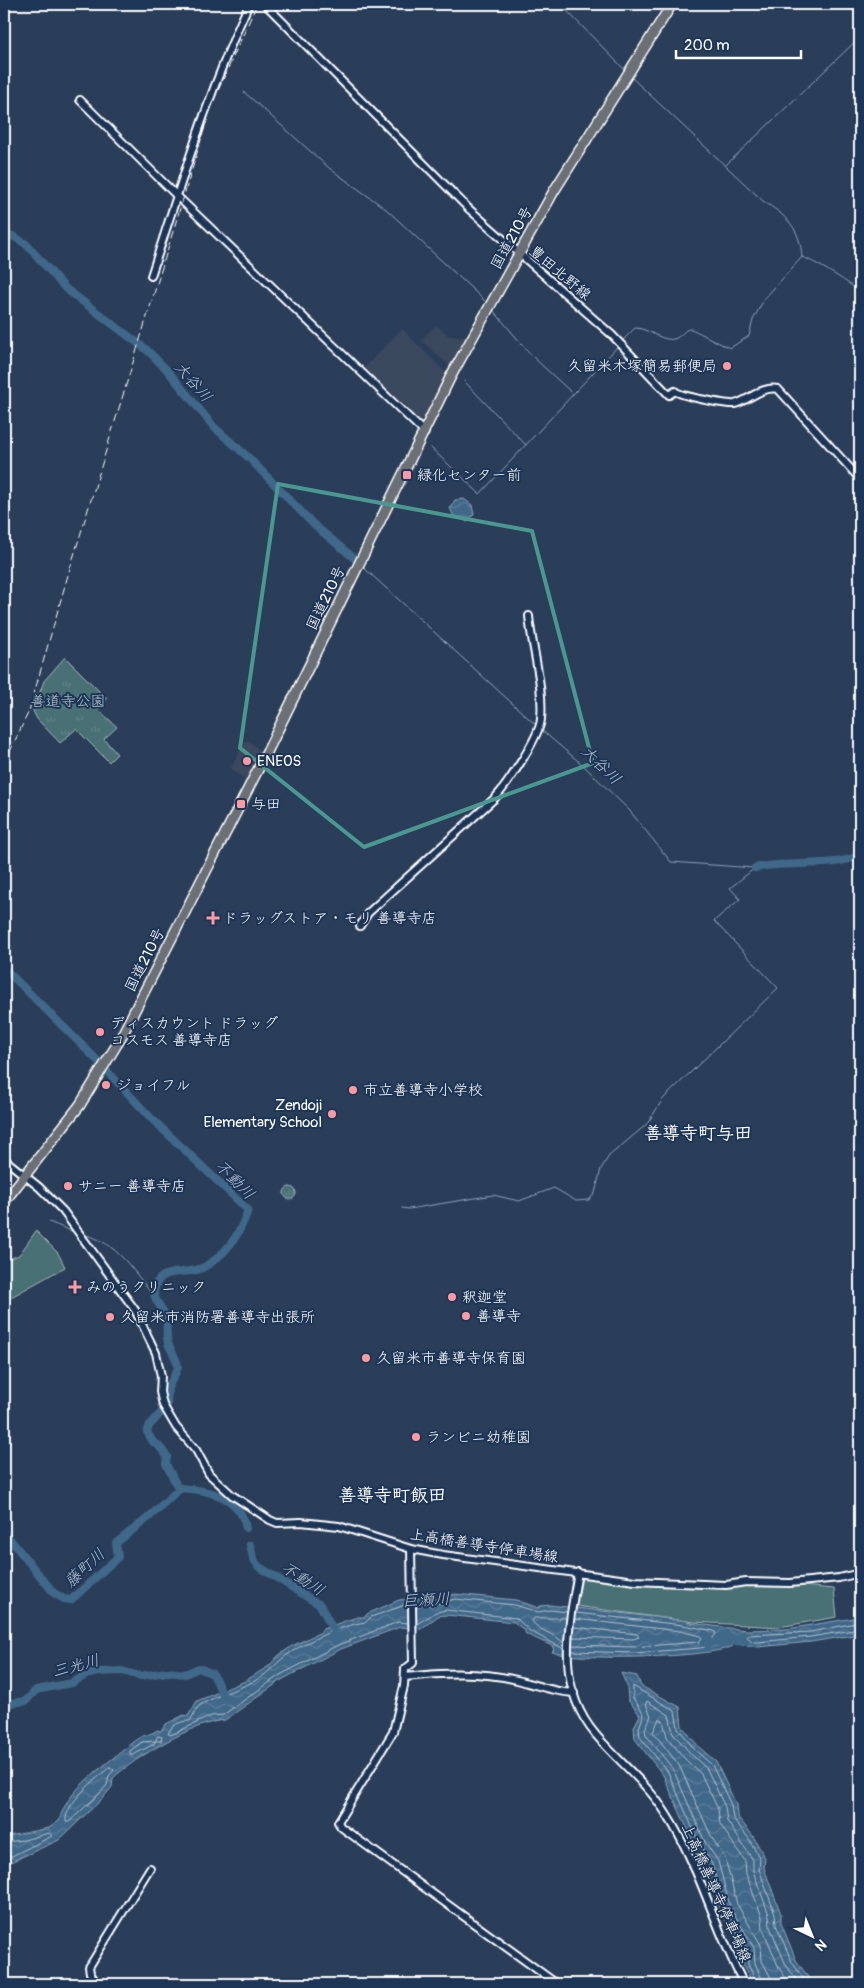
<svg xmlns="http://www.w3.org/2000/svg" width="864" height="1988" viewBox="0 0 864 1988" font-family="Pangolin,'Klee One',sans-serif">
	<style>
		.built { fill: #3a485e }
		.grass { fill: #487074; stroke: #a4b8ba }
		.park { fill: url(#park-tufts); stroke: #a4b8ba }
		.water { fill: url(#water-waves); stroke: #8da4b8 }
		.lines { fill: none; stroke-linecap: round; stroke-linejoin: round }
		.shore { stroke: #b3c2d0; stroke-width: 1 }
		.stream { stroke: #8da4b8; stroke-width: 1 }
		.river { stroke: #416789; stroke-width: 8 }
		.secondary-casing { stroke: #fff; stroke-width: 10 }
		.highway-casing { stroke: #fff; stroke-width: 12 }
		.secondary { stroke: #1d3557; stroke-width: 6 }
		.highway { stroke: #6b6f75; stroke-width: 9 }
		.rail { stroke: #fff; stroke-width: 1; stroke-dasharray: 8 4; stroke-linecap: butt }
		.marked { fill: none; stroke: #4b9892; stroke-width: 4; stroke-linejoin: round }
		.poi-dot { fill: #ff9aa2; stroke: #1d3557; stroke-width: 2 }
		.labels { text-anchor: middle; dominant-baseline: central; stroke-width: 4; stroke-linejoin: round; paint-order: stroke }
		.street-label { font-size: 15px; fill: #fff; stroke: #1d3557 }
		.poi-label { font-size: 15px; fill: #fff; stroke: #1d3557; text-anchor: start }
		.park-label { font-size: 15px; fill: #b6c6c7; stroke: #1d3557 }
		.water-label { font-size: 16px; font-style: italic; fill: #b3c2d0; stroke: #1d3557 }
		.quarter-label { font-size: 18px; font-weight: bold; fill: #fff; stroke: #1d3557 }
	</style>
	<defs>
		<pattern id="park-tufts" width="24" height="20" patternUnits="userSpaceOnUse" patternTransform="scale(1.25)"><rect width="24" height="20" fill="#487074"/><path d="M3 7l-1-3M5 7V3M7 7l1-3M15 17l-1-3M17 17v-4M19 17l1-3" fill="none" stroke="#638589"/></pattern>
		<pattern id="water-waves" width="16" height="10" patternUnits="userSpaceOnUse" patternTransform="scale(1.25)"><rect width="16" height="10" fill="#416789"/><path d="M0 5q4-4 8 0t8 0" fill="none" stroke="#5e7e9b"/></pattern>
	</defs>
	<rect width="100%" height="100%" fill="#2a3e5a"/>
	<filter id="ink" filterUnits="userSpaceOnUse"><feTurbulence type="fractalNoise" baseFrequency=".02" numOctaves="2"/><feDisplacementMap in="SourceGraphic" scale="10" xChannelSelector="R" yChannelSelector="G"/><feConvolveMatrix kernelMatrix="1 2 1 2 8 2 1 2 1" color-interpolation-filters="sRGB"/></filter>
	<g filter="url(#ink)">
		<g class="built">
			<path d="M436,325L449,336L470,337L453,369L421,340Z"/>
			<path d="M402,329L449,376L428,418L418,420L362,370Z"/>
			<path d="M248,740L263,753L248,783L231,768L244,743Z"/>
		</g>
		<g class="grass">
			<path d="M36,1231L58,1253L65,1267L4,1301V1261L19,1255Z"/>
			<path d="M582,1578L790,1585L834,1589L837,1617L779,1627L693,1622L576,1606Z"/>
		</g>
		<g class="park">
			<path d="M65,657L107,699L98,709L117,727L104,739L117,754L109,762L76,729L60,743L37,719L33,711L44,681Z"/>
			<circle cx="290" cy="1193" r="6"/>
		</g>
		<g class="water">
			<path d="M455,500L464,499L472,505L474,515L468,519V522L453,515L450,508Z"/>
			<path d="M455,1594L516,1600L539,1608L540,1606L550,1605L688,1621L689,1623L746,1630L787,1629L860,1617V1634L811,1642L758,1647L734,1644L737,1640L714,1641L710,1647L731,1644L733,1646C712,1658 576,1661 552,1652L554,1650L552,1646L526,1634L524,1630L514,1622L446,1615L438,1616L421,1629L400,1627L341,1649L283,1679L225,1720C194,1722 136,1757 113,1778L112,1787L103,1798L59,1840L4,1865V1837L49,1828L59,1821C66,1792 98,1770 121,1752C126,1748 133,1741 139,1738C145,1734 151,1735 157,1730L161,1731L166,1724L184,1715L188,1716L197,1701L245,1681L269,1666L278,1656L292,1646L321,1632L322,1629L357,1617H365L367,1614L399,1600L427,1597L431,1600Z"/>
			<path d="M621,1673L637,1676L641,1686L680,1707L682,1726L699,1747L716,1762L736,1804L737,1816L753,1836L765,1858L764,1868L781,1914V1923L796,1960L813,1984H753L743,1965L744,1952L720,1911L708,1866L696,1848L663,1775L635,1739L634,1727L640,1715L628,1700L627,1686Z"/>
		</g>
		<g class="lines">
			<g class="shore">
				<path d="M416,1603L432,1605L455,1599L515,1605L538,1612L550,1610L567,1612"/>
				<path d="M408,1604L371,1617L366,1622C341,1625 304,1642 283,1658C275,1665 269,1672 260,1678C241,1689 219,1694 200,1705C196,1708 193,1717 190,1721C180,1721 171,1725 168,1734L171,1735L211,1716L223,1715L280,1675L338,1645L398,1622L408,1623"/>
				<path d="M860,1622L811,1632L749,1635L747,1637L753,1642H758L810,1637L860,1629"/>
				<path d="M417,1624L436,1612L446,1610L516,1618L530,1631L564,1649"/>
				<path d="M573,1637L633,1639L639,1637L637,1634L574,1627"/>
				<path d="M564,1643C555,1634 537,1630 532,1621L534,1618H566"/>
				<path d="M573,1645L633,1647L699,1642L702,1638L700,1636L680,1631L575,1619"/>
				<path d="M572,1651L634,1653L700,1648L705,1647L716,1634L714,1631L683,1625L576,1613"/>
				<path d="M158,1736L162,1737L161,1741H155L154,1744L133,1755L130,1754V1751L142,1742L155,1741Z"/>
				<path d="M110,1767L114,1770L109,1776L107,1785L99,1794L69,1822H66C63,1805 97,1778 110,1767Z"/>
				<path d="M4,1842L24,1840L49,1833L52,1836L4,1860"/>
				<path d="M757,1984L748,1964V1950L724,1909L712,1864L700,1845L668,1772L640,1737L639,1728L644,1714L633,1698V1686L675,1711L678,1728L695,1750L712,1765L731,1805L733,1818L749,1839L760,1859L759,1869L775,1914L776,1925L792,1962L807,1984"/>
				<path d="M764,1984L755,1963L754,1948L730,1907L718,1861L705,1842L673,1769L646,1735L645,1729L651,1716L646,1704L647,1701L669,1715L673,1733L691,1754L707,1769L725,1807L727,1821L753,1860V1871L769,1915L770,1927L786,1965L799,1984"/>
				<path d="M771,1984L770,1976L762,1961L761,1945L737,1904L725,1858L712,1838L679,1765L653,1732L659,1719L663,1721L667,1737L685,1759L701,1774L718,1809L720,1824L745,1861L746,1874L762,1917L763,1929L779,1968L790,1984"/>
			</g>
			<g class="stream">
				<path d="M564,8L625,70"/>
				<path d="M244,92L329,168L386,209L485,301"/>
				<path d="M726,165L860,37"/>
				<path d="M802,257C814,261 850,283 860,292"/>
				<path d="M493,310L532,356L573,394"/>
				<path d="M621,342L635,328C646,328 656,337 667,339C680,342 683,328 691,329C695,330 722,345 730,348L749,336L753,320L764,299L802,257C800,227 786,216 763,201L631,77"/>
				<path d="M464,381L526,445"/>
				<path d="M431,448L480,494L619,345"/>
				<path d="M363,567L537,726"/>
				<path d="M540,729L584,766L629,810L671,862L754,868"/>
				<path d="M402,1208L409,1209L493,1195L519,1201L554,1188L576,1201L589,1200L595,1193L601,1169L609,1156L647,1124L663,1099L778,988L714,921L740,899L730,888L755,868"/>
				<path d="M49,1222L76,1233"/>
				<path d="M82,1234C117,1241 134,1272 155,1298"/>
			</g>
			<g class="river">
				<path d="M4,236H13L26,244L66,289L147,350L167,370L214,427L249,458L313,524L355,559"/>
				<path d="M755,868C788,860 832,869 860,855"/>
				<path d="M4,968L100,1063"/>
				<path d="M105,1069L152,1119L248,1210C240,1234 226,1255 204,1267C188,1277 157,1264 154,1292C154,1301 161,1306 164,1313C169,1321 165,1333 168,1343C171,1352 178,1359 178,1368L168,1388L167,1406L149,1426L147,1432L153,1442L158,1445L167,1456L166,1464L176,1484"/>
				<path d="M180,1488C207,1490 240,1495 246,1528"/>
				<path d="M4,1532L54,1593L64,1599L71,1600L118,1557L116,1543L148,1518L180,1488"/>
				<path d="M250,1545L253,1558L258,1566L320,1605L335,1633"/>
				<path d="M704,1643L745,1641"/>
				<path d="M4,1704L26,1701L36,1690L72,1683L86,1675L98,1672L122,1671L140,1676L167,1672L185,1674L199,1668L213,1674L224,1697"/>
			</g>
			<defs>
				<g id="secondary">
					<path d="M265,4L469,209L612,335L669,395L675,391C680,396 728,405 735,404C750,400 761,386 778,389L860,479"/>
					<path d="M80,100L177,196L425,433"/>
					<path d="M151,276C181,184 208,92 249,4"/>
					<path d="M360,926L368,913L495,798C507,785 540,736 541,719C544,686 532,649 529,616"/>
					<path d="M4,1159L39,1187L63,1211L135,1310L156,1353L161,1376L160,1392L163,1405L176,1427L196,1450L209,1474L232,1495L270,1520L277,1523L301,1522L339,1526L411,1549L443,1555L635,1581L726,1585L746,1582L790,1583L839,1578L860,1573"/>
					<path d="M411,1549L413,1663L405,1669L404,1686L393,1732L338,1822L341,1827L557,1984"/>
					<path d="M578,1572C568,1629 555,1687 596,1735C620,1763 648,1784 667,1815C700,1867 715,1930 744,1984"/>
					<path d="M405,1677C443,1673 479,1671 517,1680C537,1685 553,1692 574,1693"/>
					<path d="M97,1984L90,1973L89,1967L150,1868"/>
				</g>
				<path id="highway" d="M4,1202L80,1105L119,1041L267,752L451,376L554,191L672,4"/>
			</defs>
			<use href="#secondary" class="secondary-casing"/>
			<use href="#highway" class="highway-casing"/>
			<use href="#secondary" class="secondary"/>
			<use href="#highway" class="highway"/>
			<path class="rail" d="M4,764L29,711L68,575L212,104L257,4"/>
		</g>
	</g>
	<path class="marked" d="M278,484L532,531L593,763L364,847L240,748Z"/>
	<g class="poi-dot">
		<circle cx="727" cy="366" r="5"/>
		<rect x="402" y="470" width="10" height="10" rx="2.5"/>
		<circle cx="247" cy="761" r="5"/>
		<rect x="236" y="799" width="10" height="10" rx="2.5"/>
		<path d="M210.5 910.5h5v5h5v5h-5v5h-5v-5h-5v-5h5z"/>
		<circle cx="100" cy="1032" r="5"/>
		<circle cx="106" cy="1085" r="5"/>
		<circle cx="353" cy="1090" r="5"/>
		<circle cx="332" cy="1114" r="5"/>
		<circle cx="68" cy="1186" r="5"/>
		<path d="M72.5 1279.5h5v5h5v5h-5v5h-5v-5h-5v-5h5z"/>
		<circle cx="452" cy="1297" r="5"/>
		<circle cx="466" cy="1316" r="5"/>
		<circle cx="110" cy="1317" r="5"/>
		<circle cx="366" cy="1358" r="5"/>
		<circle cx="416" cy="1437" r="5"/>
	</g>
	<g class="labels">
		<g class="street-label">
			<text transform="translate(512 238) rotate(-61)">国道210号</text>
			<text transform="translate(560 273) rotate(40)">豊田北野線</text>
			<text transform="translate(326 598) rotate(-64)">国道210号</text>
			<text transform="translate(145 960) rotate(-63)">国道210号</text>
			<text transform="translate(484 1546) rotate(9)">上高橋善導寺停車場線</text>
			<text transform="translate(716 1893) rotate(66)">上高橋善導寺停車場線</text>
		</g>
		<g class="poi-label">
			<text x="717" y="366" text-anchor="end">久留米木塚簡易郵便局</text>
			<text x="417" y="475">緑化センター前</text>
			<text x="257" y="761">ENEOS</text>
			<text x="251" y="804">与田</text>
			<text x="223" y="918">ドラッグストア・モリ 善導寺店</text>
			<text x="110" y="1023">ディスカウント ドラッグ<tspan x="110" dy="17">コスモス 善導寺店</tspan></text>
			<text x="116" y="1085">ジョイフル</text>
			<text x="363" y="1090">市立善導寺小学校</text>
			<text x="322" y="1105" text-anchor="end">Zendoji<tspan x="322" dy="17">Elementary School</tspan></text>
			<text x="78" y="1186">サニー 善導寺店</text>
			<text x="86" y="1287">みのうクリニック</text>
			<text x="462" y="1297">釈迦堂</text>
			<text x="476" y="1316">善導寺</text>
			<text x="120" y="1317">久留米市消防署善導寺出張所</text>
			<text x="376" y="1358">久留米市善導寺保育園</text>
			<text x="426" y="1437">ランビニ幼稚園</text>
		</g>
		<g class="park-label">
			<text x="68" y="701">善道寺公園</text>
		</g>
		<g class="water-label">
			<text transform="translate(193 382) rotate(49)">大谷川</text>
			<text transform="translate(601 765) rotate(44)">大谷川</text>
			<text transform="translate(235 1180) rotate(45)">不動川</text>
			<text transform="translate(85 1568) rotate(-43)">藤町川</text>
			<text transform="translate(303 1579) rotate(34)">不動川</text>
			<text transform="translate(426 1600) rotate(-3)">巨瀬川</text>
			<text transform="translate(76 1666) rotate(-15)">三光川</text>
		</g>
		<g class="quarter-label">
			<text x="698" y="1133">善導寺町与田</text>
			<text x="392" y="1495">善導寺町飯田</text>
		</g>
	</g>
	<rect width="864" height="1988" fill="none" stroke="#1d3557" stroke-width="20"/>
	<rect x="10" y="10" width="844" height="1968" fill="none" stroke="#fff" stroke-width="2" filter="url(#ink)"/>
	<g transform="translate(812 1936) rotate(137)" stroke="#1d3557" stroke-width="4" paint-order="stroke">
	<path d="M0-4L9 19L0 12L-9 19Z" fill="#ffffff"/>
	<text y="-8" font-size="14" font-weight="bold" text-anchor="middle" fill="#ffffff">N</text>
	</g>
	<path d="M676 50v8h125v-8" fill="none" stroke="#ffffff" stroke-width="2.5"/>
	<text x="684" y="50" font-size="15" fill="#ffffff" stroke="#1d3557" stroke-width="4" paint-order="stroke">200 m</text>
</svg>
